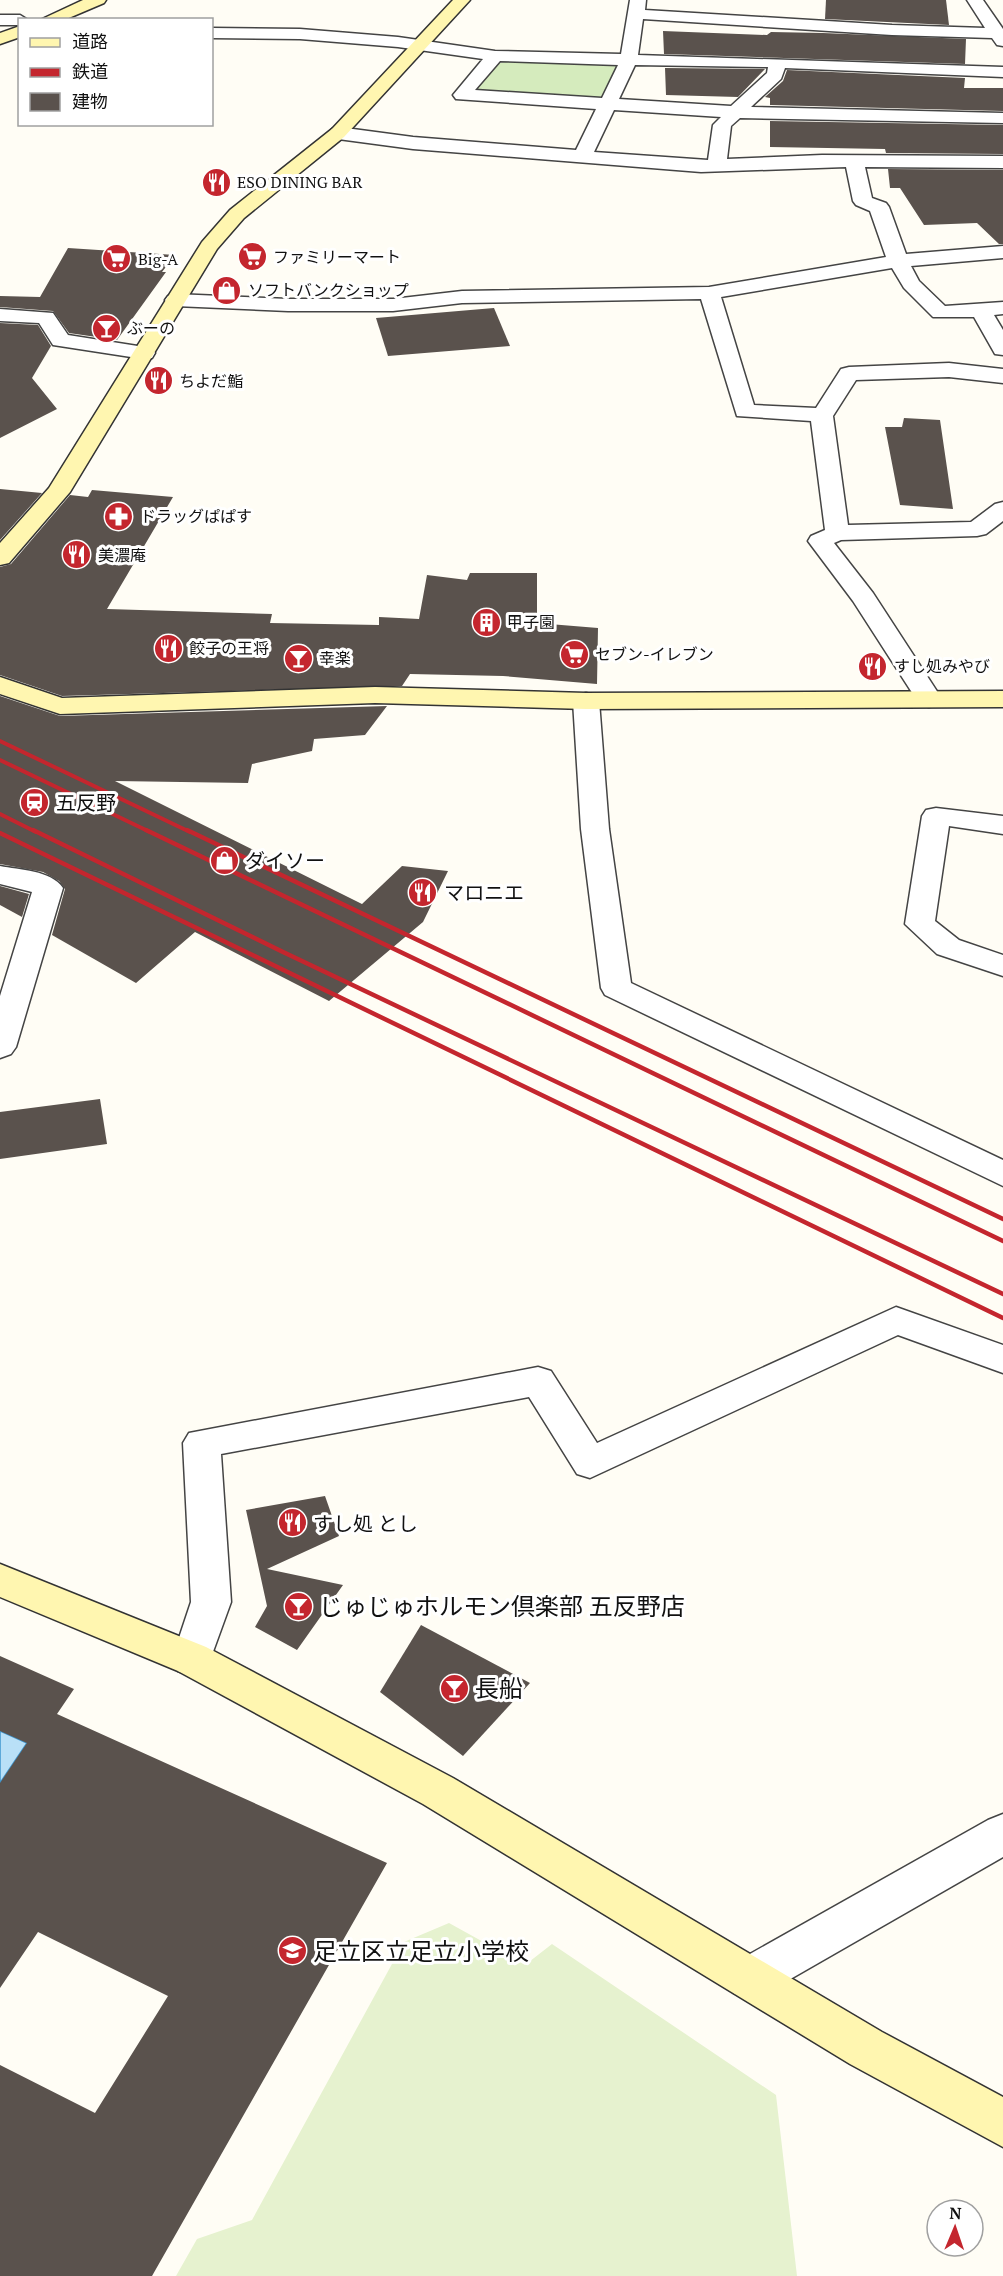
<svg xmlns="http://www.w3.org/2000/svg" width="1003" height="2276" viewBox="0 0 1003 2276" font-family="'PT Serif','Noto Sans JP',serif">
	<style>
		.green { fill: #d5ebbd }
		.pitch { fill: #e6f2cf }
		.water { fill: #b9e0f7; stroke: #3f96cf; stroke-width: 1.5 }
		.building { fill: #5a524d }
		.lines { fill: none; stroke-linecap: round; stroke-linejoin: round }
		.street-casing { stroke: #444; stroke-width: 3 }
		.secondary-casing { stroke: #333; stroke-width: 3 }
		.street { fill: #fff; fill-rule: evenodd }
		.secondary { fill: #fff6b0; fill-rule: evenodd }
		.rail-far1 { stroke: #c4262e; stroke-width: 4 }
		.rail { stroke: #c4262e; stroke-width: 4.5 }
		.labels { text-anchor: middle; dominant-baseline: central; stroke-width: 6; stroke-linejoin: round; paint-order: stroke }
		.far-poi-label { font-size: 16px; fill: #111; stroke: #fff; text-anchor: start }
		.poi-label { font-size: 20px; fill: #111; stroke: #fff; text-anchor: start }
		.near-poi-label { font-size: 24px; fill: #111; stroke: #fff; text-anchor: start }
	</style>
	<rect width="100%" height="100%" fill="#fffdf5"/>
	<path class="green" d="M506,62L618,66L603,99L480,94L477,89L496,64Z"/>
	<path class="pitch" d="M449,1923L525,1965L552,1944L776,2095L797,2276H176L197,2239L252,2220L404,1942Z"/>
	<path class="water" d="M0,1731L27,1743L0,1783Z"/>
	<g class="building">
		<path d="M826,0H946L949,25L825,19Z"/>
		<path d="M663,31L767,35L771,32L823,33L966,39L965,64L664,54Z"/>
		<path d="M665,68L763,69H765L738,97L666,95Z"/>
		<path d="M787,70L965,78L964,88H1003V111L770,105V98L765,97L783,81Z"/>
		<path d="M770,121L1003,125V154L886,153L885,149L770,147Z"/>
		<path d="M888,169L1003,170V244H999L977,223L924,225L900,188H890Z"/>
		<path d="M68,248L175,255L162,272H166L117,340L69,333L53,311L0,307V296L40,297Z"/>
		<path d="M494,308L510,346L388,356L376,318Z"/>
		<path d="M0,323L38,325L51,346L32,378L57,409L0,438Z"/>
		<path d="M904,418L940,420L953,509L900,505L885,427H902Z"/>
		<path d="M0,489L42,493L0,540Z"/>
		<path d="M92,490L173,497L107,609L272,614L270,623L379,625V617L419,619L427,575L467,580L470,573H537V623L598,628L597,684L503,676L410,674L402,686L62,696L0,675V567L11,564L70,495L88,497Z"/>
		<path d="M0,696L60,716L387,706L365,735L314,739L312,751L252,764L248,783L115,781L362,904L402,866L448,871L423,922L329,1001L195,932L136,983L52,935L65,889L59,881L43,872L0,864Z"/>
		<path d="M0,886L29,894L22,917L0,905Z"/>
		<path d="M100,1099L107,1144L0,1159V1112Z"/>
		<path d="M325,1496L339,1536L267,1569L343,1585L297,1650L255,1627L267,1606L246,1510Z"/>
		<path d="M421,1625L530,1683L463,1756L380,1692Z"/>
		<path d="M0,1656L74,1689L57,1714L387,1863L152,2276H0V2065L95,2113L168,1996L38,1932L0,1988V1783L27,1743L0,1731Z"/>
	</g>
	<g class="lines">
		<defs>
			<g id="street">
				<path d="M630,0H646L645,10L892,25L985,28L967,0H983L1003,29V46L997,45L992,38L892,35L643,19L638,55L1003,67V77L785,68L781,79L751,107L1003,113V123L740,118L731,126L727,159L822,155L1003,156V168L865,167L872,198L886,203L889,207L906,254L1003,246V258L911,266L919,281L945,306L1003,302V314L994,315L1003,330V355L995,354L974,317H933L904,288L892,268L721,297L754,405L816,408L841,369L849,367L949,363L1003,369V383L949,377L856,380L833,416L848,525L971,522L995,504L1003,502V521L986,534L977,536L841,540L834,543L873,593L942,699L938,705L929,707L920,705L853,601L808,541L811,536L825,530L811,421L737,416L701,299L462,303L393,311H288L175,306L168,304L165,300L168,296L175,294L288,299H393L462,291L709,287L886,257L870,211L856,205L853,201L846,167L701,172L413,149L338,139L332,137L329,133L332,129L338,127L413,137L576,150L596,109L456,99L453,95L483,59L398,47L300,39L212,38V28L300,29L398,37L495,51L621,54ZM500,61L618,65L602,98L475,90ZM635,65L763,67H768L767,73L731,106L619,99ZM614,110L721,117L713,125L708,160L594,152Z"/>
				<path d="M0,15H20L28,20H20V25H0Z"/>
				<path d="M0,309L53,313L68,335L144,347L152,348L155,353L152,358L144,359L53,345L39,323L0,321Z"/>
				<path d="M586,693L595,695L599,701L609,829L631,983L1003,1160V1186L605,995L601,988L581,829L573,701L577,695Z"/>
				<path d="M936,808L1003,816V834L949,826L935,921L959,940L1003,955V976L937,954L905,924L922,816L926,810Z"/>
				<path d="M0,866C19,870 51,870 63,888L16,1047L11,1054L0,1058V996L32,892L0,884Z"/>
				<path d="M896,1307L1003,1345V1373L898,1335L590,1478L577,1474L529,1397L221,1454L231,1602L206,1671L192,1676L178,1671L172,1659L191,1602L183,1443L189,1433L538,1367L551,1371L597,1443Z"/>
				<path d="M1003,1814V1857L766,1993L750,2000L734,1993L727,1978L734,1963L988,1820Z"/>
			</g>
			<g id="secondary">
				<path d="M83,0H106L104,3L64,20H40Z"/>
				<path d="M453,0H470L344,137L244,218L217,249L70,492L9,563L0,565V543L49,488L202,242L230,210L332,129Z"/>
				<path d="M20,26V37L0,44V33Z"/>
				<path d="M0,677L62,698L375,687L586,693L1003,691V707L586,709L375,703L60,714L0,694Z"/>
				<path d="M0,1564L206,1647L453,1778L882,2032L1003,2097V2147L850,2064L423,1804L178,1671L0,1597Z"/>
			</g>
		</defs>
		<use href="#street" class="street-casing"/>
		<use href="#secondary" class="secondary-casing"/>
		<use href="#street" class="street"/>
		<use href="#secondary" class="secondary"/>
		<g class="rail-far1">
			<path d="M0,741L190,832"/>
			<path d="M0,760L150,832"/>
			<path d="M0,814L36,832"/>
		</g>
		<g class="rail">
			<path d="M33,830L283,952L1003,1294"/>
			<path d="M146,830L1003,1241"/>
			<path d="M187,830L1003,1219"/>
			<path d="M0,833L1003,1318"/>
		</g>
	</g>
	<defs>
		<symbol id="restaurant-disc" viewBox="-11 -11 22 22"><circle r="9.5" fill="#c4262e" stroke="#fff"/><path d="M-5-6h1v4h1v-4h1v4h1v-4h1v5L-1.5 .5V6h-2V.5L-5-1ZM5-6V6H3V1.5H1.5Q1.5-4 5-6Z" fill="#fff"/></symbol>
		<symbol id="supermarket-disc" viewBox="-11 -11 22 22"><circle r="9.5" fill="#c4262e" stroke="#fff"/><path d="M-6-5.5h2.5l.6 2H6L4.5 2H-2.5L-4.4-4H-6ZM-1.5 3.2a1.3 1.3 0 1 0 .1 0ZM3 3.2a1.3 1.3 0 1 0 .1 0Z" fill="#fff"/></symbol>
		<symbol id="shop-disc" viewBox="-11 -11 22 22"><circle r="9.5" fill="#c4262e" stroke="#fff"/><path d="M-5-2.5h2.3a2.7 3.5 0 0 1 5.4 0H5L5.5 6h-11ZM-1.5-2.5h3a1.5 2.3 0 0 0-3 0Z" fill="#fff"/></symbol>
		<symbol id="bar-disc" viewBox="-11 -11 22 22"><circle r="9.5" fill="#c4262e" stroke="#fff"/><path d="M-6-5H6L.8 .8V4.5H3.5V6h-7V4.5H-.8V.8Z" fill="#fff"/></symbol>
		<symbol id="pharmacy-disc" viewBox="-11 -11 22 22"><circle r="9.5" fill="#c4262e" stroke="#fff"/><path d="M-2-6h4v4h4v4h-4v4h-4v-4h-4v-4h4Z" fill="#fff"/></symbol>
		<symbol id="building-disc" viewBox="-11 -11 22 22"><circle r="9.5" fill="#c4262e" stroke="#fff"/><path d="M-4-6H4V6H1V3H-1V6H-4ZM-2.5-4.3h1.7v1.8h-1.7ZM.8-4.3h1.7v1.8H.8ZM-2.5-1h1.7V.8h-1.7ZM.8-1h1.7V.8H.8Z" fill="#fff"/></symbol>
		<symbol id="station-disc" viewBox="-11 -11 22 22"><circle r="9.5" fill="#c4262e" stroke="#fff"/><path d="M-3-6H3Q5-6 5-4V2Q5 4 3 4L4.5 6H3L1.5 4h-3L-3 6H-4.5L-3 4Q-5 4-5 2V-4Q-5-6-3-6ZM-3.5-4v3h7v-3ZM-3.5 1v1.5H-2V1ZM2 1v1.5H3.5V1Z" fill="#fff"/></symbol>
		<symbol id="school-disc" viewBox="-11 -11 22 22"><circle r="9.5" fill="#c4262e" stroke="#fff"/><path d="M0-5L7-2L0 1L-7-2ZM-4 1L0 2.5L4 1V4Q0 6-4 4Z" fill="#fff"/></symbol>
	</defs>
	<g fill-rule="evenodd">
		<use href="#restaurant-disc" x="200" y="166" width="33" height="33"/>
		<use href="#supermarket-disc" x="236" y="240" width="33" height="33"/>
		<use href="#supermarket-disc" x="100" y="242" width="33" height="33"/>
		<use href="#shop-disc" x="210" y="274" width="33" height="33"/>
		<use href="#bar-disc" x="90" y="312" width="33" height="33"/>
		<use href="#restaurant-disc" x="142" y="364" width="33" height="33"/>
		<use href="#pharmacy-disc" x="102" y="500" width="33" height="33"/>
		<use href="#restaurant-disc" x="60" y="538" width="33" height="33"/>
		<use href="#building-disc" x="470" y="606" width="33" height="33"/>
		<use href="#restaurant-disc" x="152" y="632" width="33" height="33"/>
		<use href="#supermarket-disc" x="558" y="638" width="33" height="33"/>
		<use href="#bar-disc" x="282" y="642" width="33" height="33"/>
		<use href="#restaurant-disc" x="856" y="650" width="33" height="33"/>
		<use href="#station-disc" x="18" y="786" width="33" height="33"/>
		<use href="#shop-disc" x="208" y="844" width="33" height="33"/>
		<use href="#restaurant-disc" x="406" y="876" width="33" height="33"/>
		<use href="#restaurant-disc" x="276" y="1506" width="33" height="33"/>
		<use href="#bar-disc" x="282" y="1590" width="33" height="33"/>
		<use href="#bar-disc" x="438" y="1672" width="33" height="33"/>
		<use href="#school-disc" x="276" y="1934" width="33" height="33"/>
	</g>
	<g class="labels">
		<g class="far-poi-label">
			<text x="237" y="182">ESO DINING BAR</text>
			<text x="273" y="257">ファミリーマート</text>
			<text x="138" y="259">Big-A</text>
			<text x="248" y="290">ソフトバンクショップ</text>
			<text x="127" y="328">ぶーの</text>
			<text x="179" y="381">ちよだ鮨</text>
			<text x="140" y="516">ドラッグぱぱす</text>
			<text x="98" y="555">美濃庵</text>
			<text x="507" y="622">甲子園</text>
			<text x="189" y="648">餃子の王将</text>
			<text x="595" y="654">セブン-イレブン</text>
			<text x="319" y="658">幸楽</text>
			<text x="894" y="666">すし処みやび</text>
		</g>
		<g class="poi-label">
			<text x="56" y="802">五反野</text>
			<text x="245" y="860">ダイソー</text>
			<text x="444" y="892">マロニエ</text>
			<text x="313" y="1523">すし処 とし</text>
		</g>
		<g class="near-poi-label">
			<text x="319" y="1606">じゅじゅホルモン倶楽部 五反野店</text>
			<text x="475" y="1688">長船</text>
			<text x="313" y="1951">足立区立足立小学校</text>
		</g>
	</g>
	<rect x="18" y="18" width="195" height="108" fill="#ffffff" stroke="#a0a0a0" stroke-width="1.5"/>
	<rect x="30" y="38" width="30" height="9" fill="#fff6b0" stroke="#a0a0a0" stroke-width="1.5"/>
	<text x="72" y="48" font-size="18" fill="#111111">道路</text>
	<rect x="30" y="68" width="30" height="9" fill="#c4262e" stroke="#a0a0a0" stroke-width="1.5"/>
	<text x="72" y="78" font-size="18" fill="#111111">鉄道</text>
	<rect x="30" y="93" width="30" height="18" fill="#5a524d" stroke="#a0a0a0" stroke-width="1.5"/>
	<text x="72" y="108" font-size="18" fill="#111111">建物</text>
	<g transform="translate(955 2228) rotate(2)"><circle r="28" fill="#ffffff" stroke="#a0a0a0" stroke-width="1.5"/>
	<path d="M0-4.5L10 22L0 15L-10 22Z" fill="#c4262e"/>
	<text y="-9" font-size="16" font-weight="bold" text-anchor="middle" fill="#111111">N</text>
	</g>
</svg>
